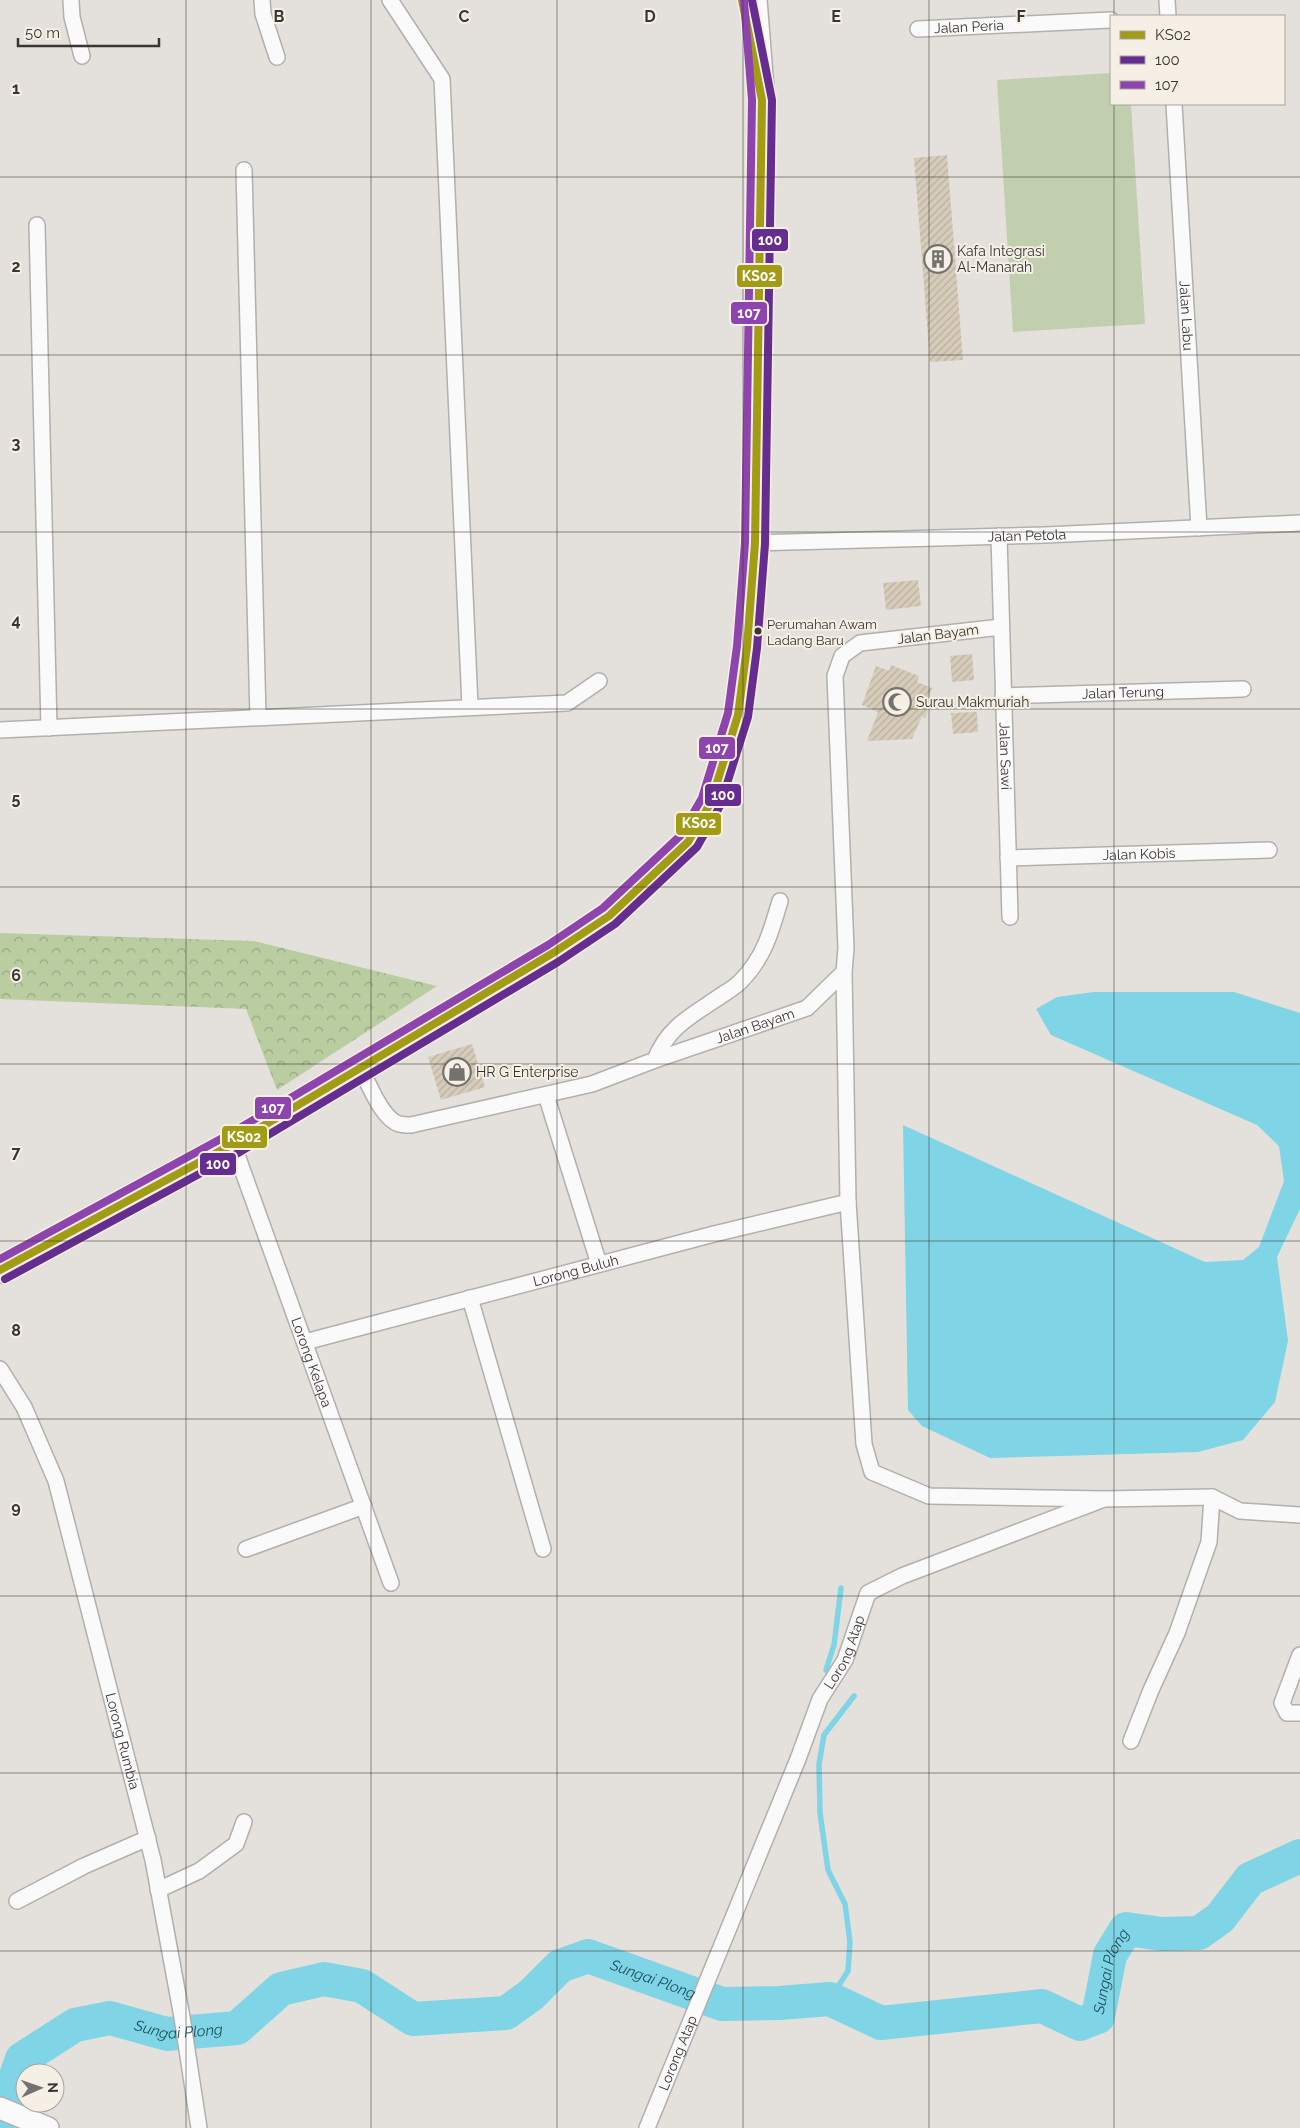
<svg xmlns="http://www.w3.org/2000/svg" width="1300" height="2128" viewBox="0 0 1300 2128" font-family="Raleway,sans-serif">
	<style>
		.green { fill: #c1cfaf }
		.forest { fill: url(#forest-crowns) }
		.water { fill: #7fd4e6 }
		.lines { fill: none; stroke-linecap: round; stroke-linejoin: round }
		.stream { stroke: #7fd4e6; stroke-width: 5.5 }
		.river { stroke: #7fd4e6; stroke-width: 34 }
		.building { fill: url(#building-hatch) }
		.minor-casing { stroke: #b2b0ac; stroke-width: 18 }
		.secondary-casing { stroke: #b2b0ac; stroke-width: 24 }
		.trunk-casing { stroke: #b2b0ac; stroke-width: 28 }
		.minor { stroke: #fbfafa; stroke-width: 15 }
		.secondary { stroke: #fbfafa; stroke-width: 21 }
		.trunk { stroke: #fbfafa; stroke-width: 25 }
		.bus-1-casing { stroke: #f5efe5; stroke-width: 11 }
		.bus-2-casing { stroke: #f5efe5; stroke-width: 11 }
		.bus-3-casing { stroke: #f5efe5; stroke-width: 11 }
		.bus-1 { stroke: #a29b16; stroke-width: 8 }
		.bus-2 { stroke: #662d91; stroke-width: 8 }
		.bus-3 { stroke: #8e44ad; stroke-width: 8 }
		.grid { fill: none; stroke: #383632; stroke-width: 1; stroke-opacity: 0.55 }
		.bus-dot { fill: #383632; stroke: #f5efe5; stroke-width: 2 }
		.labels { text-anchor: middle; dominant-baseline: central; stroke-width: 4; stroke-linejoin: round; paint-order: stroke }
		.bus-label { font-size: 13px; fill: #383632; stroke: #f5efe5; text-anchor: start }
		.street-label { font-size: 14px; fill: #383632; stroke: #f5efe5 }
		.poi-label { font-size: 14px; fill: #383632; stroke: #f5efe5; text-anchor: start }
		.water-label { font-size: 15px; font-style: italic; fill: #1c515c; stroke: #f5efe5 }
		.grid-label { font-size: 16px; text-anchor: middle; font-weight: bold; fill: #383632; stroke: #f5efe5; stroke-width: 4; stroke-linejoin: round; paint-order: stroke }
		.line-badge { stroke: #f5efe5; stroke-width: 2 }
		.badge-label { font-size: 14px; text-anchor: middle; font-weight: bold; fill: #fff }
	</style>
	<defs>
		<pattern id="forest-crowns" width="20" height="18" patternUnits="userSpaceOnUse" patternTransform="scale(1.25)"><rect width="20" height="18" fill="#b9cda0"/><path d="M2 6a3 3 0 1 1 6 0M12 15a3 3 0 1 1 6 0" fill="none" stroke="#97a783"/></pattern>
		<pattern id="building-hatch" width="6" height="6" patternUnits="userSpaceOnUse" patternTransform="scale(1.25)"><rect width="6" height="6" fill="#d7ccba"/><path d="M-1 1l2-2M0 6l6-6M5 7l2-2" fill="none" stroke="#b9b0a0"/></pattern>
	</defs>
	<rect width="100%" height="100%" fill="#e4e1dc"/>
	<path class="green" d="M1111,73V104H1131L1145,324L1013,332L997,80Z"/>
	<path class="forest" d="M0,933L254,941L437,986L277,1090L246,1009L0,999Z"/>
	<path class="water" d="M1094,992H1234L1300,1013V1209L1277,1257L1288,1341L1275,1402L1243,1440L1198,1452L990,1458L922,1426L908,1410L903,1125L1205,1262L1243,1260L1259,1247L1284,1181L1279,1146L1257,1125L1051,1035L1036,1009L1057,997Z"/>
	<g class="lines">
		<g class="stream">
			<path d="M832,1676L826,1670L834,1645L841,1588"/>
			<path d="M830,1999L848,1971L850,1942L845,1904L828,1870L820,1813L819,1764L824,1735L854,1696"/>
		</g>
		<path class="river" id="s1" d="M0,2120L22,2059L75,2025L110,2018L167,2034L237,2028L281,1989L324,1979L362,1986L413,2019L506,2013L531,1995L560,1966L588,1956L722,2004L779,2003L830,1999L881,2023L1042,2006L1080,2024L1098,2017L1110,1955L1126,1929L1162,1934L1199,1933L1220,1918L1250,1879L1300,1856"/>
	</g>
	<g class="building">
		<path d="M947,155L963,360L930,362L914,158Z"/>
		<path d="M918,580L921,606L886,610L883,583Z"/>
		<path d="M972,654L974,680L952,682L950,656Z"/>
		<path d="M891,665L919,676L917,682L932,688L929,697L933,699L925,718L922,716L912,739L867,741L878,712L862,705L876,666L889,671Z"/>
		<path d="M977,712L978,732L953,734L951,713Z"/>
		<path d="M472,1044L485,1087L441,1100L428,1057Z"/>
	</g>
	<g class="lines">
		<defs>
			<g id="minor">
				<path d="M71,0L72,17L82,56"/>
				<path d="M262,0L263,14L277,57"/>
				<path d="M390,0L442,79L470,706"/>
				<path d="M1167,0L1168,16"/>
				<path id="s2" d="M918,29L1111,20"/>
				<path id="s3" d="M1174,104L1199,528"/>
				<path d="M244,170L258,717"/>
				<path d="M37,225L49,728"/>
				<path id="s4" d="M999,536L1010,917"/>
				<path id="s5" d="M755,543L1046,535L1300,523"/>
				<path d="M1001,627L860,643L842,656L835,676L846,948L844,972L848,1202L864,1444L872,1472L929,1496L1104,1499"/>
				<path id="s6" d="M1003,696L1243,689"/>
				<path d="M0,730L567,703L599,681"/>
				<path id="s7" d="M1008,858L1269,850"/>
				<path d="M655,1060C668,1026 693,1015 722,995C728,991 735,987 740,982C764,958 771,932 780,901"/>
				<path id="s8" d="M361,1069C369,1084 382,1119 399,1124C403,1125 408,1125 411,1125L592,1084L655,1060L807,1008L844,972"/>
				<path d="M546,1095L599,1264"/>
				<path id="s9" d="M233,1144L391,1583"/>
				<path d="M470,1298L543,1549"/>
				<path id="s10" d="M305,1342L714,1234L848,1202"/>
				<path id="s11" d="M0,1369L24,1407L56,1481L153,1860L182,2017L199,2128"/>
				<path d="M246,1549L364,1506"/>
				<path d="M1300,1655L1282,1703L1287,1713H1300"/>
				<path d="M1131,1741L1151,1690L1177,1633L1209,1542L1212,1497"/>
				<path d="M158,1890L199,1871L236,1844L244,1822"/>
				<path d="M17,1901L84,1866L148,1838"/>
				<path id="s12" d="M647,2128L798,1759L820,1699L845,1660L868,1593L902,1576L1104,1499L1212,1497L1240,1511L1300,1515"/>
			</g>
			<path id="secondary" d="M0,2108L48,2128"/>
			<path id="trunk" d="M0,1270L233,1144L553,953L609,916L688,842L711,802L738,715L747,647L755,543L762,100L754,0"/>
		</defs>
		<use href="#minor" class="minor-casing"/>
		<use href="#secondary" class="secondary-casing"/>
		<use href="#trunk" class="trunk-casing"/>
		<use href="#minor" class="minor"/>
		<use href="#secondary" class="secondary"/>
		<use href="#trunk" class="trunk"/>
		<defs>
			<path id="bus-1" d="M0,1270L233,1144L553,953L609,916L688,842L711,802L738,715L747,647L755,543L762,100L742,0"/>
			<path id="bus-2" d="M5,1279L238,1153L558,962L615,924L697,847L720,806L748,717L757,648L765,544L772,100L752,0"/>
			<path id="bus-3" d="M0,1259L228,1135L548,945L603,908L680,836L702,798L728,713L737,646L745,543L752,100L744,1"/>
		</defs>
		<use href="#bus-1" class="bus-1-casing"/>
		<use href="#bus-2" class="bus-2-casing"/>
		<use href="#bus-3" class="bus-3-casing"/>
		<use href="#bus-1" class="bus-1"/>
		<use href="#bus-2" class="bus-2"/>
		<use href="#bus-3" class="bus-3"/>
	</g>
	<path class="grid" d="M186,0V2128M371,0V2128M557,0V2128M743,0V2128M929,0V2128M1114,0V16M1114,104V2128M0,177H1300M0,355H1300M0,532H1300M0,709H1300M0,887H1300M0,1064H1300M0,1241H1300M0,1419H1300M0,1596H1300M0,1773H1300M0,1951H1300"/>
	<defs>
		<symbol id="building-ring" viewBox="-11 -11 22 22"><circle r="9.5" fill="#f5efe5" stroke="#74726e" stroke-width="1.5"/><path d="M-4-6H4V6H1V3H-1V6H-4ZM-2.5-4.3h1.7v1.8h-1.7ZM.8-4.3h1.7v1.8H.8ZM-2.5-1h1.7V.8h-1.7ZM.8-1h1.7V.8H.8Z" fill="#74726e"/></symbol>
		<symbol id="mosque-ring" viewBox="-11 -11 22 22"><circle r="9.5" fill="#f5efe5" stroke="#74726e" stroke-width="1.5"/><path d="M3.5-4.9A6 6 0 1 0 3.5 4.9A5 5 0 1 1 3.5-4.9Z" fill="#74726e"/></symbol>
		<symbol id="shop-ring" viewBox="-11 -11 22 22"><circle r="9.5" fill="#f5efe5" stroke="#74726e" stroke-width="1.5"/><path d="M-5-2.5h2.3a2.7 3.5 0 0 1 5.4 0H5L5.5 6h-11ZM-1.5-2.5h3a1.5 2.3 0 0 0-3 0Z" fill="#74726e"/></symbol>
	</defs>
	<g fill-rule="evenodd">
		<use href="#building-ring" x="922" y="243" width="32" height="32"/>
		<use href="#mosque-ring" x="881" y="686" width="32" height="32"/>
		<use href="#shop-ring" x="441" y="1056" width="32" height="32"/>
	</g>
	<circle class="bus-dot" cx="758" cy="631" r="4.5"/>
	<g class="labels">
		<g class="bus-label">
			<text x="767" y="624">Perumahan Awam<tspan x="767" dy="16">Ladang Baru</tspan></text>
		</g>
		<g class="street-label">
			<text stroke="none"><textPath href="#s2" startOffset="51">Jalan Peria</textPath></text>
			<text stroke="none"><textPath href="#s3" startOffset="212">Jalan Labu</textPath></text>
			<text stroke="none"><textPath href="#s5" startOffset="272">Jalan Petola</textPath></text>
			<text transform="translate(938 634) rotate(-7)">Jalan Bayam</text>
			<text stroke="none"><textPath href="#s6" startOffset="120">Jalan Terung</textPath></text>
			<text stroke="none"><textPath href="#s4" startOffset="220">Jalan Sawi</textPath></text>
			<text stroke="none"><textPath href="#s7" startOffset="131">Jalan Kobis</textPath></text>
			<text stroke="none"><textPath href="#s8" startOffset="439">Jalan Bayam</textPath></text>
			<text stroke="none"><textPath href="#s10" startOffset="280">Lorong Buluh</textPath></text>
			<text stroke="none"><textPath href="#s9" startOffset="232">Lorong Kelapa</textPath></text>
			<text stroke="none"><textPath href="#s12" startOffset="516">Lorong Atap</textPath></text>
			<text stroke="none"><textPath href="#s11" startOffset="394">Lorong Rumbia</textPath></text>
			<text stroke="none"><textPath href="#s12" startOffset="81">Lorong Atap</textPath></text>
		</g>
		<g class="poi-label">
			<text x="957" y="251">Kafa Integrasi<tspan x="957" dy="16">Al-Manarah</tspan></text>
			<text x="916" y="702">Surau Makmuriah</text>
			<text x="476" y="1072">HR G Enterprise</text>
		</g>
		<g class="water-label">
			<text stroke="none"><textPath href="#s1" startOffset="1268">Sungai Plong</textPath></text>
			<text stroke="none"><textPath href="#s1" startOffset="759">Sungai Plong</textPath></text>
			<text stroke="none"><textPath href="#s1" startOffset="234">Sungai Plong</textPath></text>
		</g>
	</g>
	<g class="grid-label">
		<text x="279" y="22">B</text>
		<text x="464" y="22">C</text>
		<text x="650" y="22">D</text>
		<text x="836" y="22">E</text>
		<text x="1021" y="22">F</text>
		<text x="16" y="94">1</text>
		<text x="16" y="272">2</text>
		<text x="16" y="449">3</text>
		<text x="16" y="626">4</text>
		<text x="16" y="804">5</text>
		<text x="16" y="981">6</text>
		<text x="16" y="1158">7</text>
		<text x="16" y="1336">8</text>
		<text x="16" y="1513">9</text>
	</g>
	<g class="line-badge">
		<rect x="751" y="228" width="38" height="24" rx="5" fill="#662d91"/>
		<rect x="736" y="264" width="47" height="24" rx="5" fill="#a29b16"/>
		<rect x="730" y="301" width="38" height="24" rx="5" fill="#8e44ad"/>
		<rect x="698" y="736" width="38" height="24" rx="5" fill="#8e44ad"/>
		<rect x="704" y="783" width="38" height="24" rx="5" fill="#662d91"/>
		<rect x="675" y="812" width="47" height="24" rx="5" fill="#a29b16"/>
		<rect x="254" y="1096" width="38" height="24" rx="5" fill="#8e44ad"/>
		<rect x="221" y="1125" width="47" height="24" rx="5" fill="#a29b16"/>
		<rect x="199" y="1152" width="38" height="24" rx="5" fill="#662d91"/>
	</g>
	<g class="badge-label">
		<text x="770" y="245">100</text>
		<text x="759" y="281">KS02</text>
		<text x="749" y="318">107</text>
		<text x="717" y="753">107</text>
		<text x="723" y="800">100</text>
		<text x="699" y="828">KS02</text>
		<text x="273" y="1113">107</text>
		<text x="244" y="1142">KS02</text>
		<text x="218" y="1169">100</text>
	</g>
	<rect x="1110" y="15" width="175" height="90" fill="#f5efe5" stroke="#a9a59d"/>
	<rect x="1120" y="31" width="25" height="8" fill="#a29b16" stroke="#a9a59d"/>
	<text x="1155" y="40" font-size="15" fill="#383632">KS02</text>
	<rect x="1120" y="56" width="25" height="8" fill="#662d91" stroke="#a9a59d"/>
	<text x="1155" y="65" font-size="15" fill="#383632">100</text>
	<rect x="1120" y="81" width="25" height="8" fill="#8e44ad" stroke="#a9a59d"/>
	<text x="1155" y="90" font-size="15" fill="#383632">107</text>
	<g transform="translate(40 2088) rotate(88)"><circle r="24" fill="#f5efe5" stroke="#a9a59d"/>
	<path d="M0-4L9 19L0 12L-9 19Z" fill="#74726e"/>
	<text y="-8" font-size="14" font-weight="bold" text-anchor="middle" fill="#383632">N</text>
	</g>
	<path d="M18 38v8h141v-8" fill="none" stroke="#383632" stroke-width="2.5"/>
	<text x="25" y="38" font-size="15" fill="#383632" stroke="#f5efe5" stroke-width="4" paint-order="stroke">50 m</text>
</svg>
